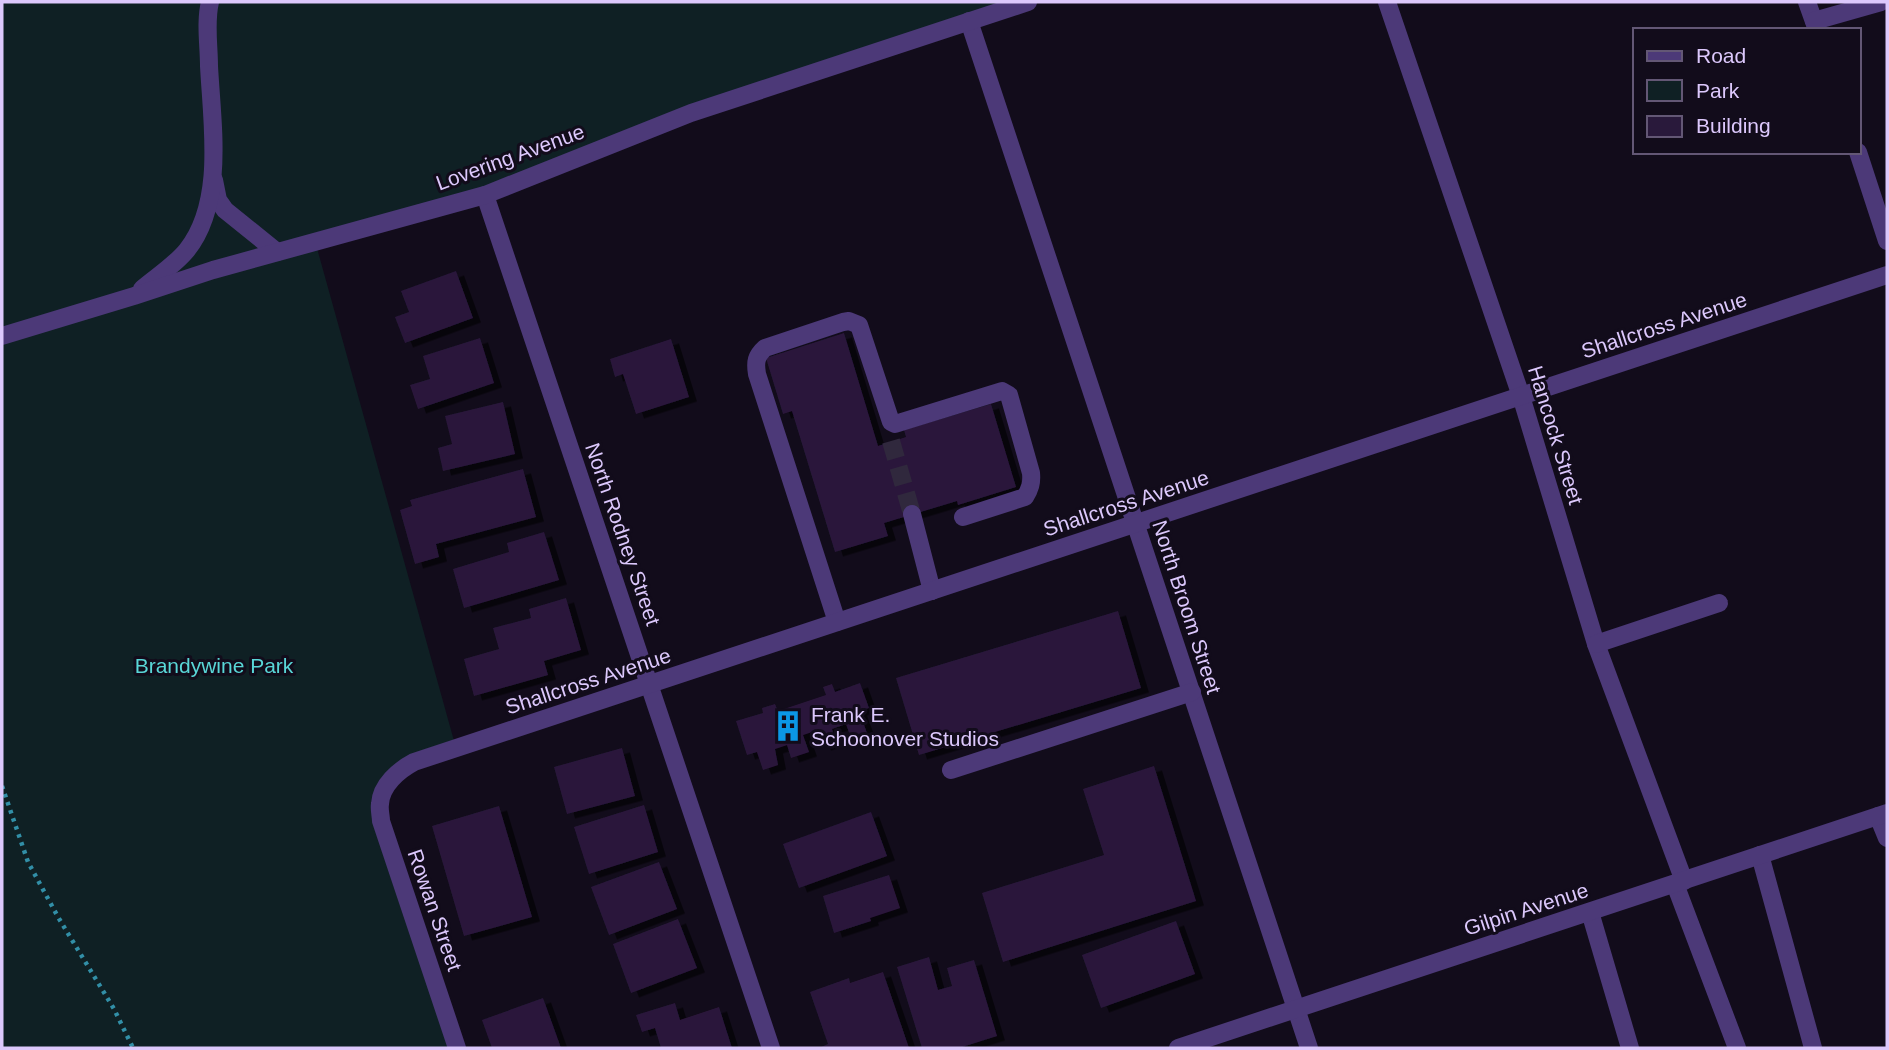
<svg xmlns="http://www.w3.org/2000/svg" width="1889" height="1050" viewBox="0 0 1889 1050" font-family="Helvetica,sans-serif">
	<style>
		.green { fill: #0f2024 }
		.building { fill: #29193b; filter: url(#shadow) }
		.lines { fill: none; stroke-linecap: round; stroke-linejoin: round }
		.minor-tunnel { stroke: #30283d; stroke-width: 18; stroke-dasharray: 18 9; stroke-linecap: butt }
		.path { stroke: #328fa7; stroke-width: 4.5; stroke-dasharray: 3.5 5; stroke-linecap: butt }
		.minor { stroke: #4c3978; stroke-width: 18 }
		.labels { text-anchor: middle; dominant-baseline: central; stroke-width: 6; stroke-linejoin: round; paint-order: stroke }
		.street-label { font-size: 21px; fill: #dcc8fc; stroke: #120c1b }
		.park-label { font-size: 21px; fill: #59d6d7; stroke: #120c1b }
		.poi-label { font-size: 21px; fill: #dcc8fc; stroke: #120c1b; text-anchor: start }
	</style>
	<defs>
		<filter id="shadow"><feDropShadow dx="8" dy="4.5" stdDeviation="0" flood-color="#0009"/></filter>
	</defs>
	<rect width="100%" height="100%" fill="#120c1b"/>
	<path class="green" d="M2,2H1028L485,195L315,241L456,748L414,762L380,802L457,1048H2Z"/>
	<g class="building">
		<path d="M456,271L473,318L405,343L395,317L409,312L401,291Z"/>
		<path d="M844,333L878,446L906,437L904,430L991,404L1016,487L958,505L957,501L884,523L888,536L835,552L792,411L783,414L766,358Z"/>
		<path d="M480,338L494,383L418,409L410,385L430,379L423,356Z"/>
		<path d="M671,339L689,397L636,414L623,374L615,377L610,359Z"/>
		<path d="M503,402L515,454L443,471L438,448L452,444L445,416Z"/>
		<path d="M523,469L536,517L436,544L439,557L415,564L400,510L412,506L410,500Z"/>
		<path d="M544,532L559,580L464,608L453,569L509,552L507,543Z"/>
		<path d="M566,598L581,650L544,661L548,675L474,696L464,659L499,649L493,628L531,618L529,609Z"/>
		<path d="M1118,611L1141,688L919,755L896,678Z"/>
		<path d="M860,683L869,708L859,711L867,733L851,738L846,724L832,729L836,742L823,746L818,730L803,735L809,752L791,758L787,745L775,749L778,765L763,770L757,752L747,755L736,721L763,713L762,708L775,704L778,711L826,695L823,687L832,684L835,692Z"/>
		<path d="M622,748L635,796L567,814L554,767Z"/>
		<path d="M1154,766L1196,901L1003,962L982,893L1104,855L1083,789Z"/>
		<path d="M644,805L658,852L589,874L574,827Z"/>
		<path d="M499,806L532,917L464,936L432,826Z"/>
		<path d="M871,812L887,856L799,888L783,844Z"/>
		<path d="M659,862L677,909L609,935L591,887Z"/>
		<path d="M889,875L900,908L870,918L871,921L834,933L823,896Z"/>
		<path d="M678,919L697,968L631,993L613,944Z"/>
		<path d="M1176,921L1195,974L1101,1008L1082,955Z"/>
		<path d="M929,957L938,990L952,986L947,968L974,960L997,1036L959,1048H922L897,967Z"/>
		<path d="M883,972L909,1048H819L828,1044L810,992L849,978L850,983Z"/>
		<path d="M543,998L561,1048H492L482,1020Z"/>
		<path d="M675,1003L680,1020L719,1007L732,1048H661L655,1028L642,1032L636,1015Z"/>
	</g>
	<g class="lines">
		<path class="minor-tunnel" d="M891,441L912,514"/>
		<path class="path" d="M2,786L28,862L58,917L114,1009L133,1048"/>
		<g class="minor">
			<path d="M1387,2L1521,396L1596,644L1684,881"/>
			<path d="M1807,2L1817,30"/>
			<path d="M969,21L1309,1048"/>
			<path d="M1814,21L1881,2"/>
			<path d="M1858,152L1887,241"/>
			<path d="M214,180L218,200L225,210L277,252"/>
			<path d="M485,195L771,1048"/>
			<path d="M142,289C156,277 175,265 187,250C225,202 212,124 209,66C209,46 205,22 210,2"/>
			<path d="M2,336L134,296L213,270L485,195L691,113L1028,2"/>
			<path d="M912,514L932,591"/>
			<path d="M837,622L757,374C755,362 756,356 765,348L843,322L849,321L859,325L891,422L895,424L1002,391L1009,395L1031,473C1032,483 1030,489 1025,497L963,517"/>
			<path d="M1596,644L1719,603"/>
			<path d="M951,770L1192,692"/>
			<path d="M1878,816L1887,838"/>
			<path d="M1760,855L1813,1048"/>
			<path d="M1675,884L1737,1048"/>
			<path d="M1590,912L1630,1048"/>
			<path d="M457,1048L381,821C381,816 379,810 380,804C381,785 399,770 414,762L1887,275"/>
			<path d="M1178,1048L1887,813"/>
		</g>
	</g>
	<defs>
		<symbol id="building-bare" viewBox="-9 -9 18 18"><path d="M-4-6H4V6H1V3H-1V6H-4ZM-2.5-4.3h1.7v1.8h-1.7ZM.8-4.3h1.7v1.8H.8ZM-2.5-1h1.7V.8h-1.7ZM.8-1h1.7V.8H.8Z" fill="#0b97e6" stroke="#120c1b" stroke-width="2.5" paint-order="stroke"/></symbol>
	</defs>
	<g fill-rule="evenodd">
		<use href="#building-bare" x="766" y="704" width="44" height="44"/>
	</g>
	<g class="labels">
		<g class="street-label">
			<text transform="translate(510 157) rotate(-20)">Lovering Avenue</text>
			<text transform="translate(1664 325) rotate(-18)">Shallcross Avenue</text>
			<text transform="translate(1556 435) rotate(73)">Hancock Street</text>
			<text transform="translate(1126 503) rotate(-18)">Shallcross Avenue</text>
			<text transform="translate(623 534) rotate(71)">North Rodney Street</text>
			<text transform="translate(1187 607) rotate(72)">North Broom Street</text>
			<text transform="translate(588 681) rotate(-18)">Shallcross Avenue</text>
			<text transform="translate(1526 909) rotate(-18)">Gilpin Avenue</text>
			<text transform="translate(435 910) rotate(71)">Rowan Street</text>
		</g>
		<g class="park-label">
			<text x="214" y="665">Brandywine Park</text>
		</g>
		<g class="poi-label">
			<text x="811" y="714">Frank E.<tspan x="811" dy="24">Schoonover Studios</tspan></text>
		</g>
	</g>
	<rect width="1889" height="1050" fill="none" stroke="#dcc8fc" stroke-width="7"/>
	<rect x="1633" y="28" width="228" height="126" fill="#120c1b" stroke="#635775" stroke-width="2"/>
	<rect x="1647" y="51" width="35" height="10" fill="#4c3978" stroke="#635775" stroke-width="2"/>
	<text x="1696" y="63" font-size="21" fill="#dcc8fc">Road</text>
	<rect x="1647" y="80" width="35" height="21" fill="#0f2024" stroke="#635775" stroke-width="2"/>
	<text x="1696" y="98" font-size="21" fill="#dcc8fc">Park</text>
	<rect x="1647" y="116" width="35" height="21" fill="#29193b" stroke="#635775" stroke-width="2"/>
	<text x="1696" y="133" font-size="21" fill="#dcc8fc">Building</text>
</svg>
